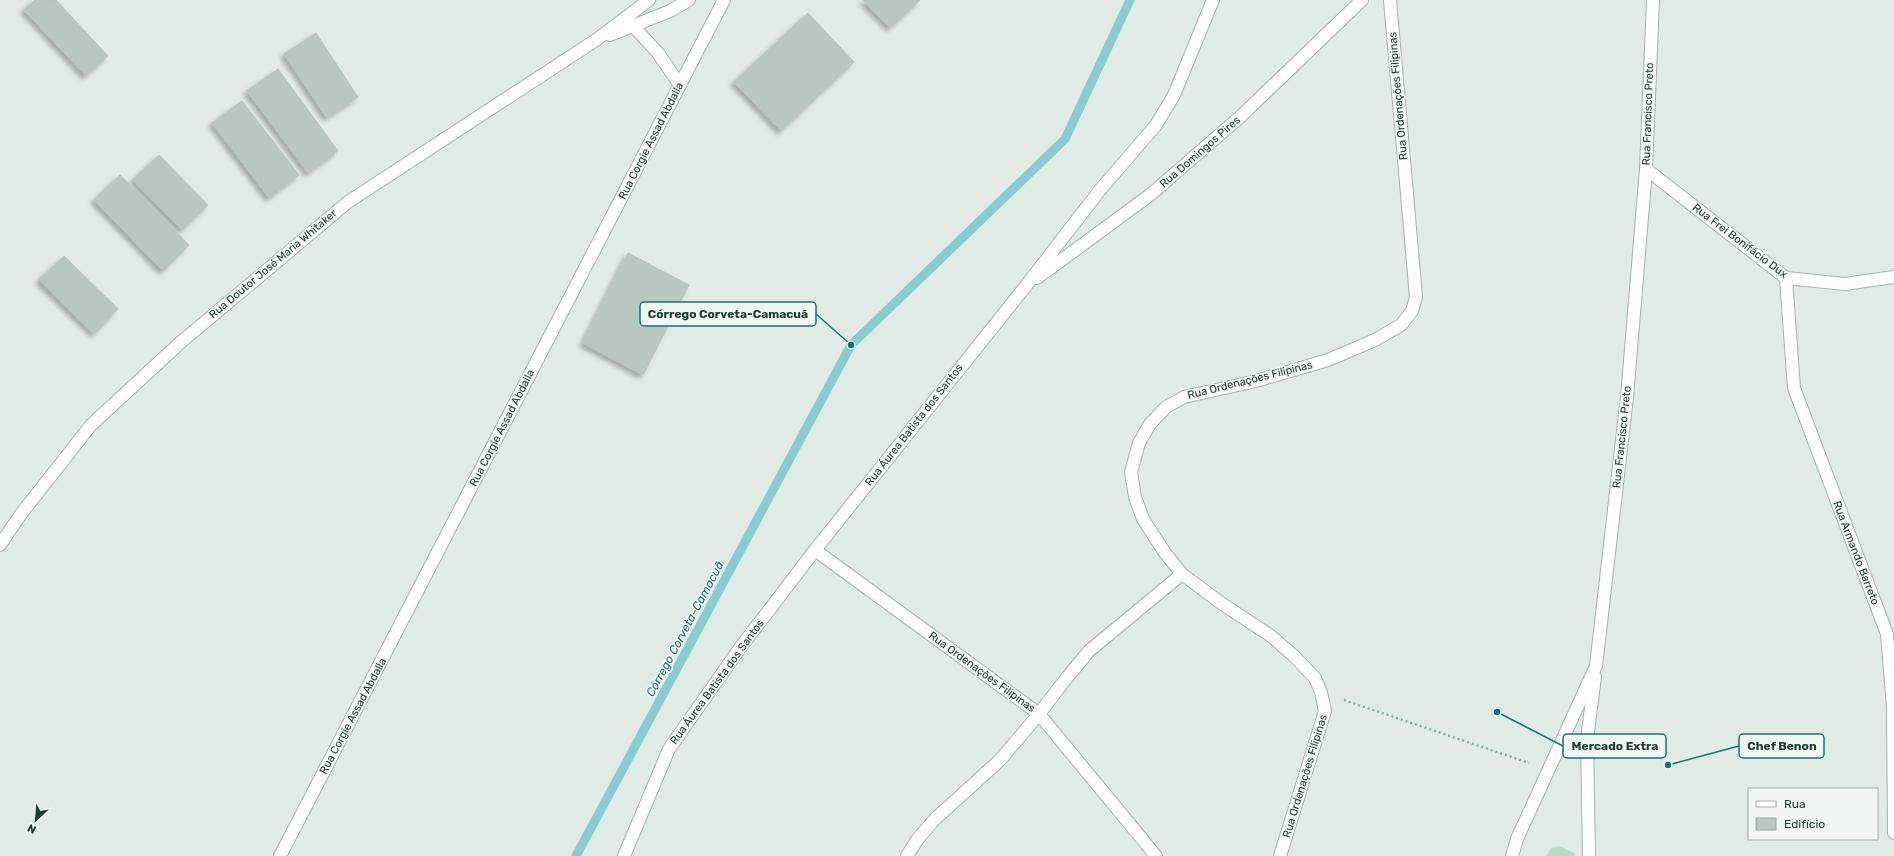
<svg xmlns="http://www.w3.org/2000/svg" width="1894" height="856" viewBox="0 0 1894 856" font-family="Rubik,sans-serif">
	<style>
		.green { fill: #b9dcbf }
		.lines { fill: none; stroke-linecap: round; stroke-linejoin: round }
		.stream { stroke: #88ccd0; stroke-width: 9 }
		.building { fill: #b8c8c0; stroke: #b3c4bb; filter: url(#shadow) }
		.minor-casing { stroke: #a3b3ab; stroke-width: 14 }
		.path { stroke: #81ae9b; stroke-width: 2.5; stroke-dasharray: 2 3; stroke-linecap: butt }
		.minor { stroke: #fff; stroke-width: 12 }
		.labels { text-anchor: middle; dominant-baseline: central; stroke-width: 3; stroke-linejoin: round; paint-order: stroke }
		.street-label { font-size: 11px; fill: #213b31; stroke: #f0f7f3 }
		.water-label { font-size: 12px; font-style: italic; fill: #1c7076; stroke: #f0f7f3 }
		.leader { fill: none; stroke: #0f766e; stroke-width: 1.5 }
		.callout-dot { fill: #0f766e; stroke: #f0f7f3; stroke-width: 1.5 }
		.callout { fill: #f0f7f3; stroke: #0f766e; stroke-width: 1.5 }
		.callout-label { font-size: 12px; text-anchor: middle; font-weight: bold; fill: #213b31 }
	</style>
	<defs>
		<filter id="shadow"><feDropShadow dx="-3.5" dy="3.5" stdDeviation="2" flood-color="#0004"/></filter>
	</defs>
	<rect width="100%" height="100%" fill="#e0ebe5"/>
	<path class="green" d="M1559,846L1574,853L1575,856H1546L1551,848Z"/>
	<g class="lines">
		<path class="stream" d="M576,856L851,345L1065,139L1130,0"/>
	</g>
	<g class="building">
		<path d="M35,0H56L108,56L86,76L24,10Z"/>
		<path d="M863,0H920L890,28Z"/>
		<path d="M808,13L854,62L781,131L734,82Z"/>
		<path d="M316,33L358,97L327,118L284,54Z"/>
		<path d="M278,69L338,151L308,173L247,91Z"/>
		<path d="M242,101L299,175L269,198L212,123Z"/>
		<path d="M159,155L208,205L182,230L133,180Z"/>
		<path d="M120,175L189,245L163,271L94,200Z"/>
		<path d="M628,253L689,285L643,375L583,343Z"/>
		<path d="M64,256L118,309L94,334L39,280Z"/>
	</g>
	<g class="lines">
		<defs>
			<g id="minor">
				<path d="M633,26L658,53L680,85"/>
				<path d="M610,35L670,11L689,0"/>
				<path d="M1646,169L1786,278L1845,284L1894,277"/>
				<path d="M1037,278L1150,195L1240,117L1362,0"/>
				<path d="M1786,278L1794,388L1887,634L1893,707L1894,833"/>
				<path d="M0,545L21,514L91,425L181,342L348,202L596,40L649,0"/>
				<path d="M815,550L1039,714L1156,856"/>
				<path d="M280,856L724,0"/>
				<path d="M624,856L669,749L740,648L815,550L1025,287L1100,190L1156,125L1174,95L1213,0"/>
				<path d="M907,856L917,840L934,820L1000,760L1039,714L1061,685L1089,651L1182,574"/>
				<path d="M1280,856L1325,711L1321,692L1315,678L1295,657L1271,636L1221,603L1182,574L1165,553L1143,519L1135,497L1131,472L1139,443L1150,424L1166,407L1184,397L1256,381L1328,360L1375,340L1401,325L1412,311L1416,297L1390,0"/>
				<path d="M1512,856L1517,839L1596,666L1627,397L1646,169L1653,0"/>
				<path d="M1589,856L1587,739L1595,677"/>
			</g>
		</defs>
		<use href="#minor" class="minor-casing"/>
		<path class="path" d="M1344,700L1529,763"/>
		<use href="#minor" class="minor"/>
	</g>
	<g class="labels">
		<g class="street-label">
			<text transform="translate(1398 96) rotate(-95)">Rua Ordenações Filipinas</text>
			<text transform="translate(1648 114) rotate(-88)">Rua Francisco Preto</text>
			<text transform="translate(651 141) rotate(-63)">Rua Corgie Assad Abdalla</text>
			<text transform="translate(1200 152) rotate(-41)">Rua Domingos Pires</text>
			<text transform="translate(1740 241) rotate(37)">Rua Frei Bonifácio Dux</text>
			<text transform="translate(273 264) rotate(-40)">Rua Doutor José Maria Whitaker</text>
			<text transform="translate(1250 380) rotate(-14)">Rua Ordenações Filipinas</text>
			<text transform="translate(914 425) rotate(-52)">Rua Áurea Batista dos Santos</text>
			<text transform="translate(502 428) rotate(-63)">Rua Corgie Assad Abdalla</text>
			<text transform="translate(1622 437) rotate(-84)">Rua Francisco Preto</text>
			<text transform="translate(1856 553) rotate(69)">Rua Armando Barreto</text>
			<text transform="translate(982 672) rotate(36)">Rua Ordenações Filipinas</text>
			<text transform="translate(717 682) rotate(-54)">Rua Áurea Batista dos Santos</text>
			<text transform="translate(353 716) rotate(-62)">Rua Corgie Assad Abdalla</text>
			<text transform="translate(1305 776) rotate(-73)">Rua Ordenações Filipinas</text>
		</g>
		<g class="water-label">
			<text transform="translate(685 629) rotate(-62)">Córrego Corveta-Camacuã</text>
		</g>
	</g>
	<path class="leader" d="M851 345L816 314M1668 765L1739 746M1497 712L1563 746"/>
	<g class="callout-dot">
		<circle cx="851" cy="345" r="4"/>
		<circle cx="1668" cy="765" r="4"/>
		<circle cx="1497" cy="712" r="4"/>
	</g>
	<g class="callout">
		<rect x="640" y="302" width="176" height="24" rx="4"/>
		<rect x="1739" y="734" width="85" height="24" rx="4"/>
		<rect x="1563" y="734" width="103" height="24" rx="4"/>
	</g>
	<g class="callout-label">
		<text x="728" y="318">Córrego Corveta-Camacuã</text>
		<text x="1782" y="750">Chef Benon</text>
		<text x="1615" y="750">Mercado Extra</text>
	</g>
	<rect x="1748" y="788" width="130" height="52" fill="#f0f7f3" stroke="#9daca5"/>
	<rect x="1756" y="801" width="20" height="6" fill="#ffffff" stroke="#9daca5"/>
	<text x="1784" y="808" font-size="12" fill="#213b31">Rua</text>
	<rect x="1756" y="818" width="20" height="12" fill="#b8c8c0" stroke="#9daca5"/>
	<text x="1784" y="828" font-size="12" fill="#213b31">Edifício</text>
	<g transform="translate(36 820) rotate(206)" stroke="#f0f7f3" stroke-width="3" paint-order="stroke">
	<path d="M0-3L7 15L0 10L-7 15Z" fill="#213b31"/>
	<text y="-6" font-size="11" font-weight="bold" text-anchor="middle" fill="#213b31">N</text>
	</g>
</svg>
